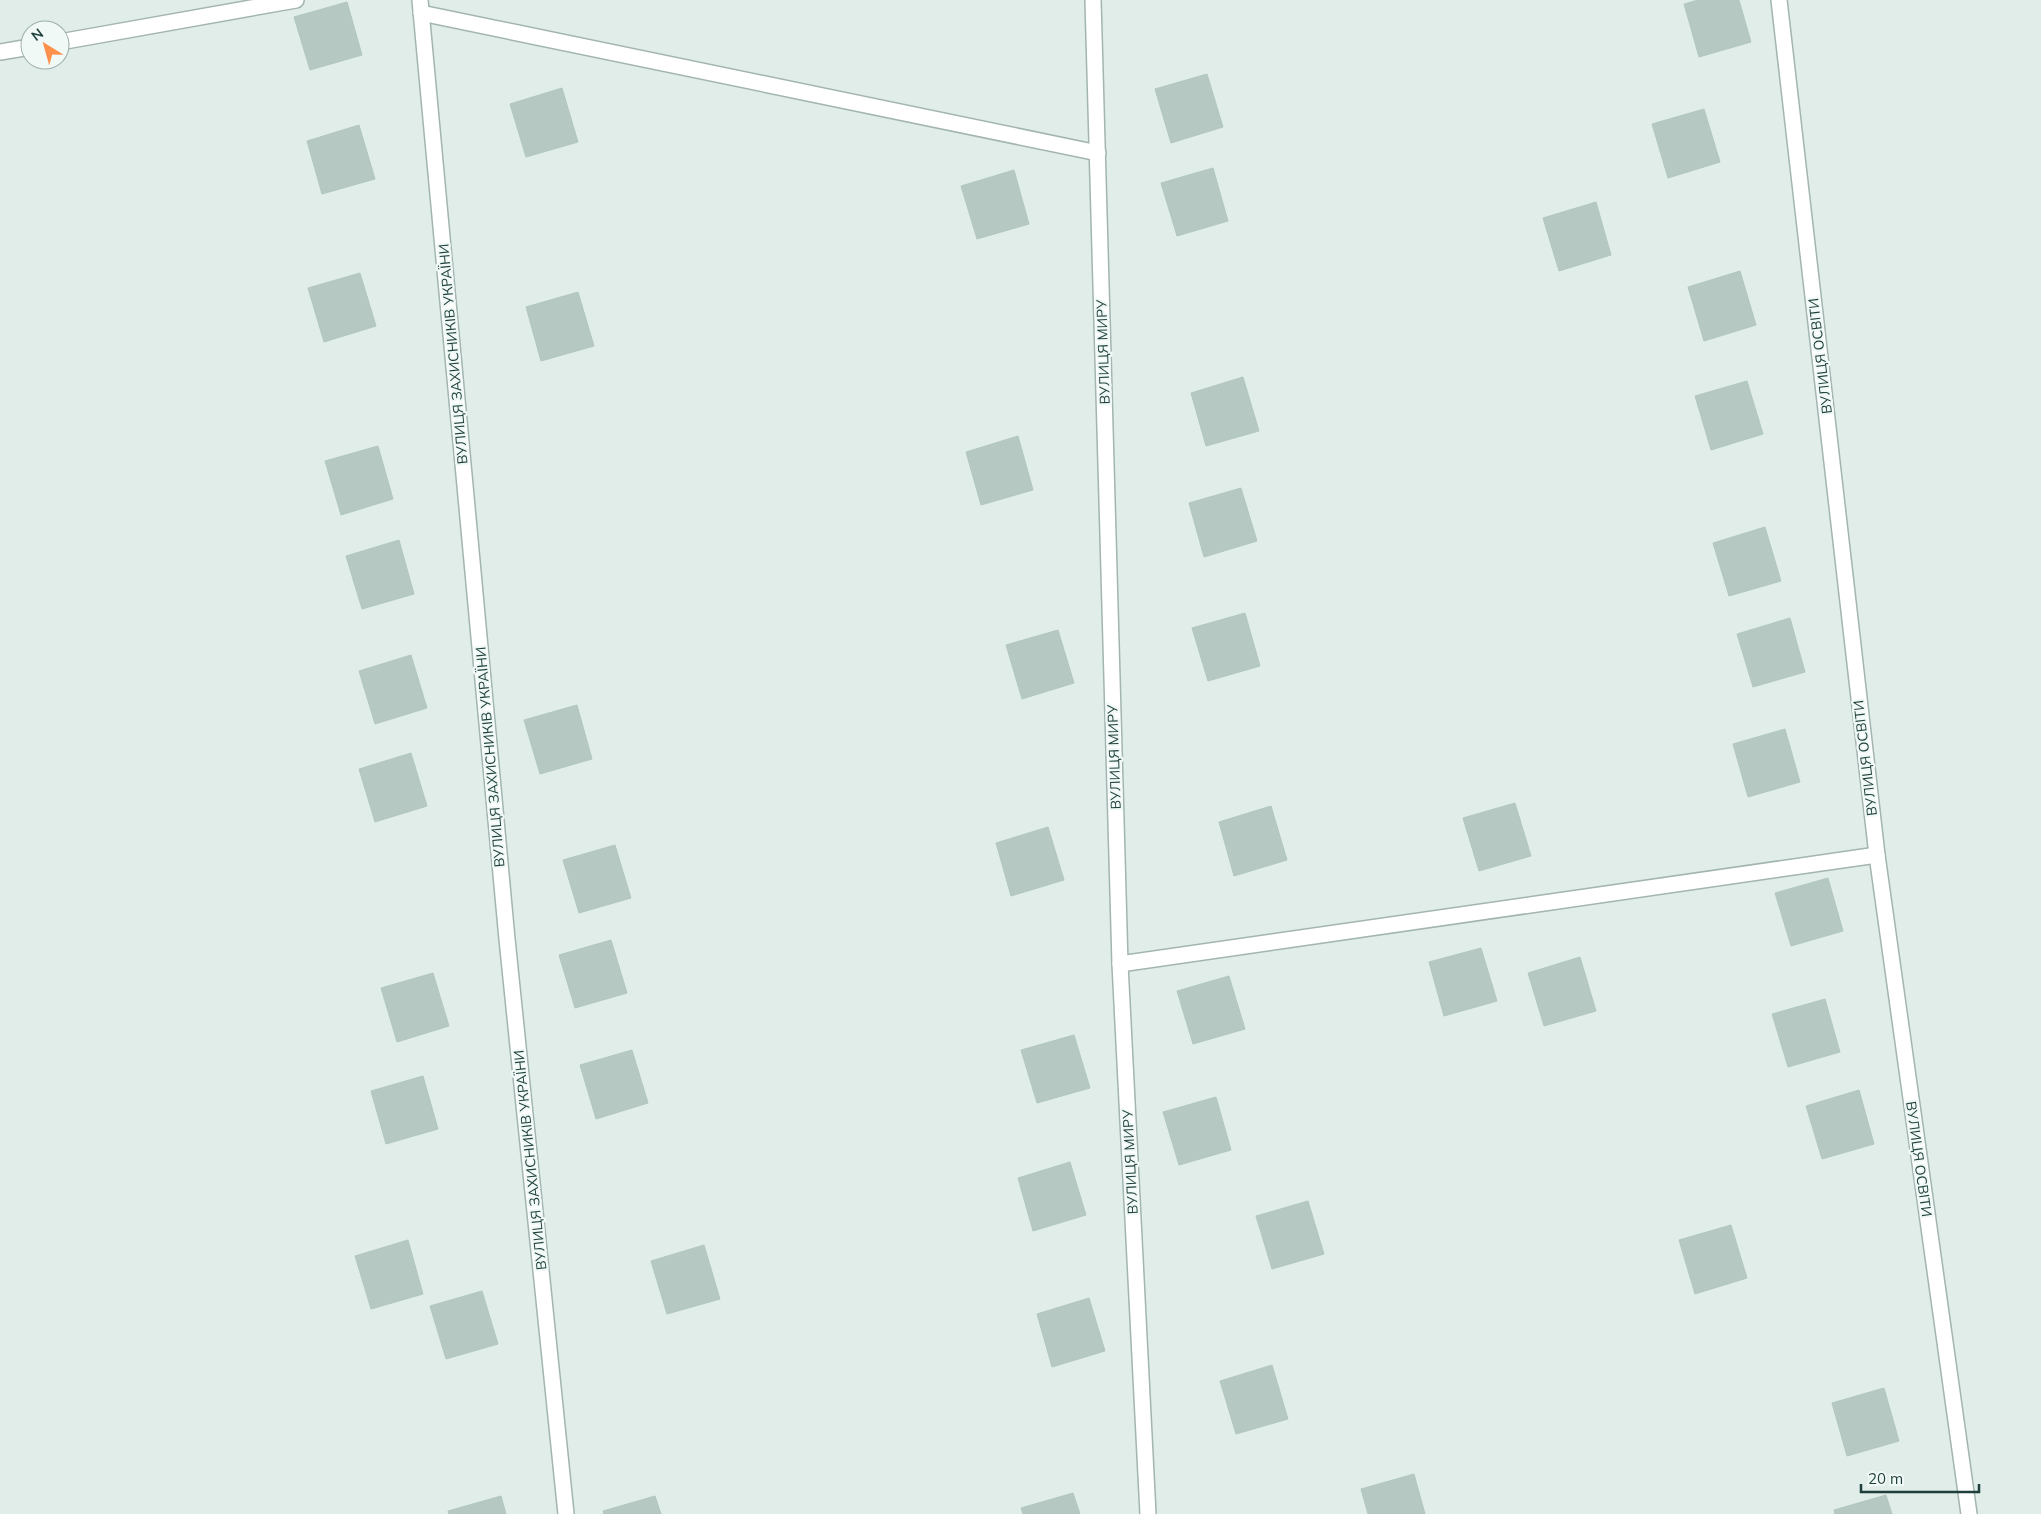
<svg xmlns="http://www.w3.org/2000/svg" width="2041" height="1514" viewBox="0 0 2041 1514" font-family="Mulish,sans-serif">
	<style>
		.building { fill: #b5c8c2; stroke: #b1c7c1 }
		.lines { fill: none; stroke-linecap: round; stroke-linejoin: round }
		.minor-casing { stroke: #a2b5b1; stroke-width: 18 }
		.minor { stroke: #fff; stroke-width: 15 }
		.labels { text-anchor: middle; dominant-baseline: central; stroke-width: 4.5; stroke-linejoin: round; paint-order: stroke }
		.street-label { font-size: 14px; fill: #1e3f3b; stroke: #f1f9f6 }
	</style>
	<rect width="100%" height="100%" fill="#e0ede9"/>
	<g class="building">
		<path d="M1698,0H1739L1751,42L1699,57L1684,4Z"/>
		<path d="M347,2L362,55L310,70L294,17Z"/>
		<path d="M1207,74L1223,127L1171,143L1155,89Z"/>
		<path d="M562,88L578,142L526,157L510,104Z"/>
		<path d="M1704,109L1720,162L1668,178L1652,124Z"/>
		<path d="M359,125L375,179L322,194L307,141Z"/>
		<path d="M1213,168L1228,221L1177,236L1161,183Z"/>
		<path d="M1014,170L1029,224L977,239L961,186Z"/>
		<path d="M1596,202L1611,255L1559,271L1543,218Z"/>
		<path d="M1740,271L1756,325L1704,341L1688,287Z"/>
		<path d="M360,273L376,326L324,342L308,288Z"/>
		<path d="M578,292L594,346L541,361L526,307Z"/>
		<path d="M1243,377L1259,431L1206,446L1191,393Z"/>
		<path d="M1747,381L1763,434L1711,450L1695,396Z"/>
		<path d="M1018,436L1033,490L981,505L966,452Z"/>
		<path d="M378,446L393,499L341,515L325,461Z"/>
		<path d="M1241,488L1257,541L1204,557L1189,503Z"/>
		<path d="M1765,527L1781,581L1729,596L1713,543Z"/>
		<path d="M399,540L414,594L362,609L346,556Z"/>
		<path d="M1245,613L1260,666L1208,681L1192,628Z"/>
		<path d="M1790,618L1805,672L1753,687L1737,634Z"/>
		<path d="M1058,630L1074,683L1022,699L1006,645Z"/>
		<path d="M411,655L427,708L375,724L359,671Z"/>
		<path d="M577,705L592,759L540,774L524,720Z"/>
		<path d="M1785,729L1800,782L1748,797L1733,744Z"/>
		<path d="M411,753L427,806L375,822L359,769Z"/>
		<path d="M1515,803L1531,856L1479,871L1463,818Z"/>
		<path d="M1271,806L1287,860L1234,876L1219,822Z"/>
		<path d="M1048,827L1064,880L1011,896L996,843Z"/>
		<path d="M615,845L631,898L579,913L563,860Z"/>
		<path d="M1828,878L1843,931L1791,946L1775,893Z"/>
		<path d="M611,940L627,993L575,1008L559,955Z"/>
		<path d="M1481,948L1497,1001L1444,1016L1429,962Z"/>
		<path d="M1580,957L1596,1011L1544,1026L1528,973Z"/>
		<path d="M433,973L449,1026L397,1042L381,988Z"/>
		<path d="M1229,976L1245,1029L1193,1044L1177,991Z"/>
		<path d="M1825,999L1840,1052L1788,1067L1772,1014Z"/>
		<path d="M1074,1035L1090,1088L1037,1103L1021,1050Z"/>
		<path d="M632,1050L648,1103L596,1119L580,1065Z"/>
		<path d="M423,1076L438,1129L386,1144L371,1091Z"/>
		<path d="M1859,1090L1874,1144L1822,1159L1806,1106Z"/>
		<path d="M1216,1097L1231,1150L1179,1165L1163,1112Z"/>
		<path d="M1070,1162L1086,1215L1033,1231L1018,1178Z"/>
		<path d="M1308,1201L1324,1254L1272,1269L1256,1216Z"/>
		<path d="M1731,1225L1747,1278L1695,1294L1679,1240Z"/>
		<path d="M408,1240L423,1294L371,1309L355,1256Z"/>
		<path d="M704,1245L720,1299L667,1314L651,1261Z"/>
		<path d="M482,1291L498,1344L446,1359L430,1306Z"/>
		<path d="M1089,1298L1105,1351L1052,1367L1037,1314Z"/>
		<path d="M1272,1365L1288,1419L1236,1434L1220,1381Z"/>
		<path d="M1884,1388L1899,1441L1847,1456L1832,1403Z"/>
		<path d="M1414,1474L1425,1514H1368L1361,1489Z"/>
		<path d="M1073,1493L1080,1514H1023L1021,1508Z"/>
		<path d="M1886,1495L1892,1514H1835L1834,1510Z"/>
		<path d="M501,1496L506,1514H449L448,1511Z"/>
		<path d="M655,1496L661,1514H604L603,1511Z"/>
	</g>
	<g class="lines">
		<defs>
			<g id="minor">
				<path d="M420,0L507,939L566,1514"/>
				<path d="M1093,0L1120,964L1148,1514"/>
				<path d="M1779,0L1877,855L1969,1514"/>
				<path d="M421,13L1098,153"/>
				<path d="M60,42L296,0"/>
				<path d="M0,52L30,47"/>
				<path d="M1120,964L1877,855"/>
			</g>
		</defs>
		<use href="#minor" class="minor-casing"/>
		<use href="#minor" class="minor"/>
	</g>
	<g class="labels">
		<g class="street-label">
			<text transform="translate(1103 352) rotate(-92)">ВУЛИЦЯ МИРУ</text>
			<text transform="translate(453 354) rotate(-95)">ВУЛИЦЯ ЗАХИСНИКІВ УКРАЇНИ</text>
			<text transform="translate(1820 356) rotate(-97)">ВУЛИЦЯ ОСВІТИ</text>
			<text transform="translate(490 757) rotate(-95)">ВУЛИЦЯ ЗАХИСНИКІВ УКРАЇНИ</text>
			<text transform="translate(1114 757) rotate(-92)">ВУЛИЦЯ МИРУ</text>
			<text transform="translate(1865 758) rotate(-97)">ВУЛИЦЯ ОСВІТИ</text>
			<text transform="translate(1919 1159) rotate(82)">ВУЛИЦЯ ОСВІТИ</text>
			<text transform="translate(530 1160) rotate(-96)">ВУЛИЦЯ ЗАХИСНИКІВ УКРАЇНИ</text>
			<text transform="translate(1130 1162) rotate(-93)">ВУЛИЦЯ МИРУ</text>
		</g>
	</g>
	<g transform="translate(45 45) rotate(323)"><circle r="24" fill="#f1f9f6" stroke="#9dafab"/>
	<path d="M0-4L9 19L0 12L-9 19Z" fill="#ff904c"/>
	<text y="-8" font-size="14" font-weight="bold" text-anchor="middle" fill="#1e3f3b">N</text>
	</g>
	<path d="M1861 1484v8h118v-8" fill="none" stroke="#1e3f3b" stroke-width="2.5"/>
	<text x="1868" y="1484" font-size="15" fill="#1e3f3b" stroke="#f1f9f6" stroke-width="4" paint-order="stroke">20 m</text>
</svg>
